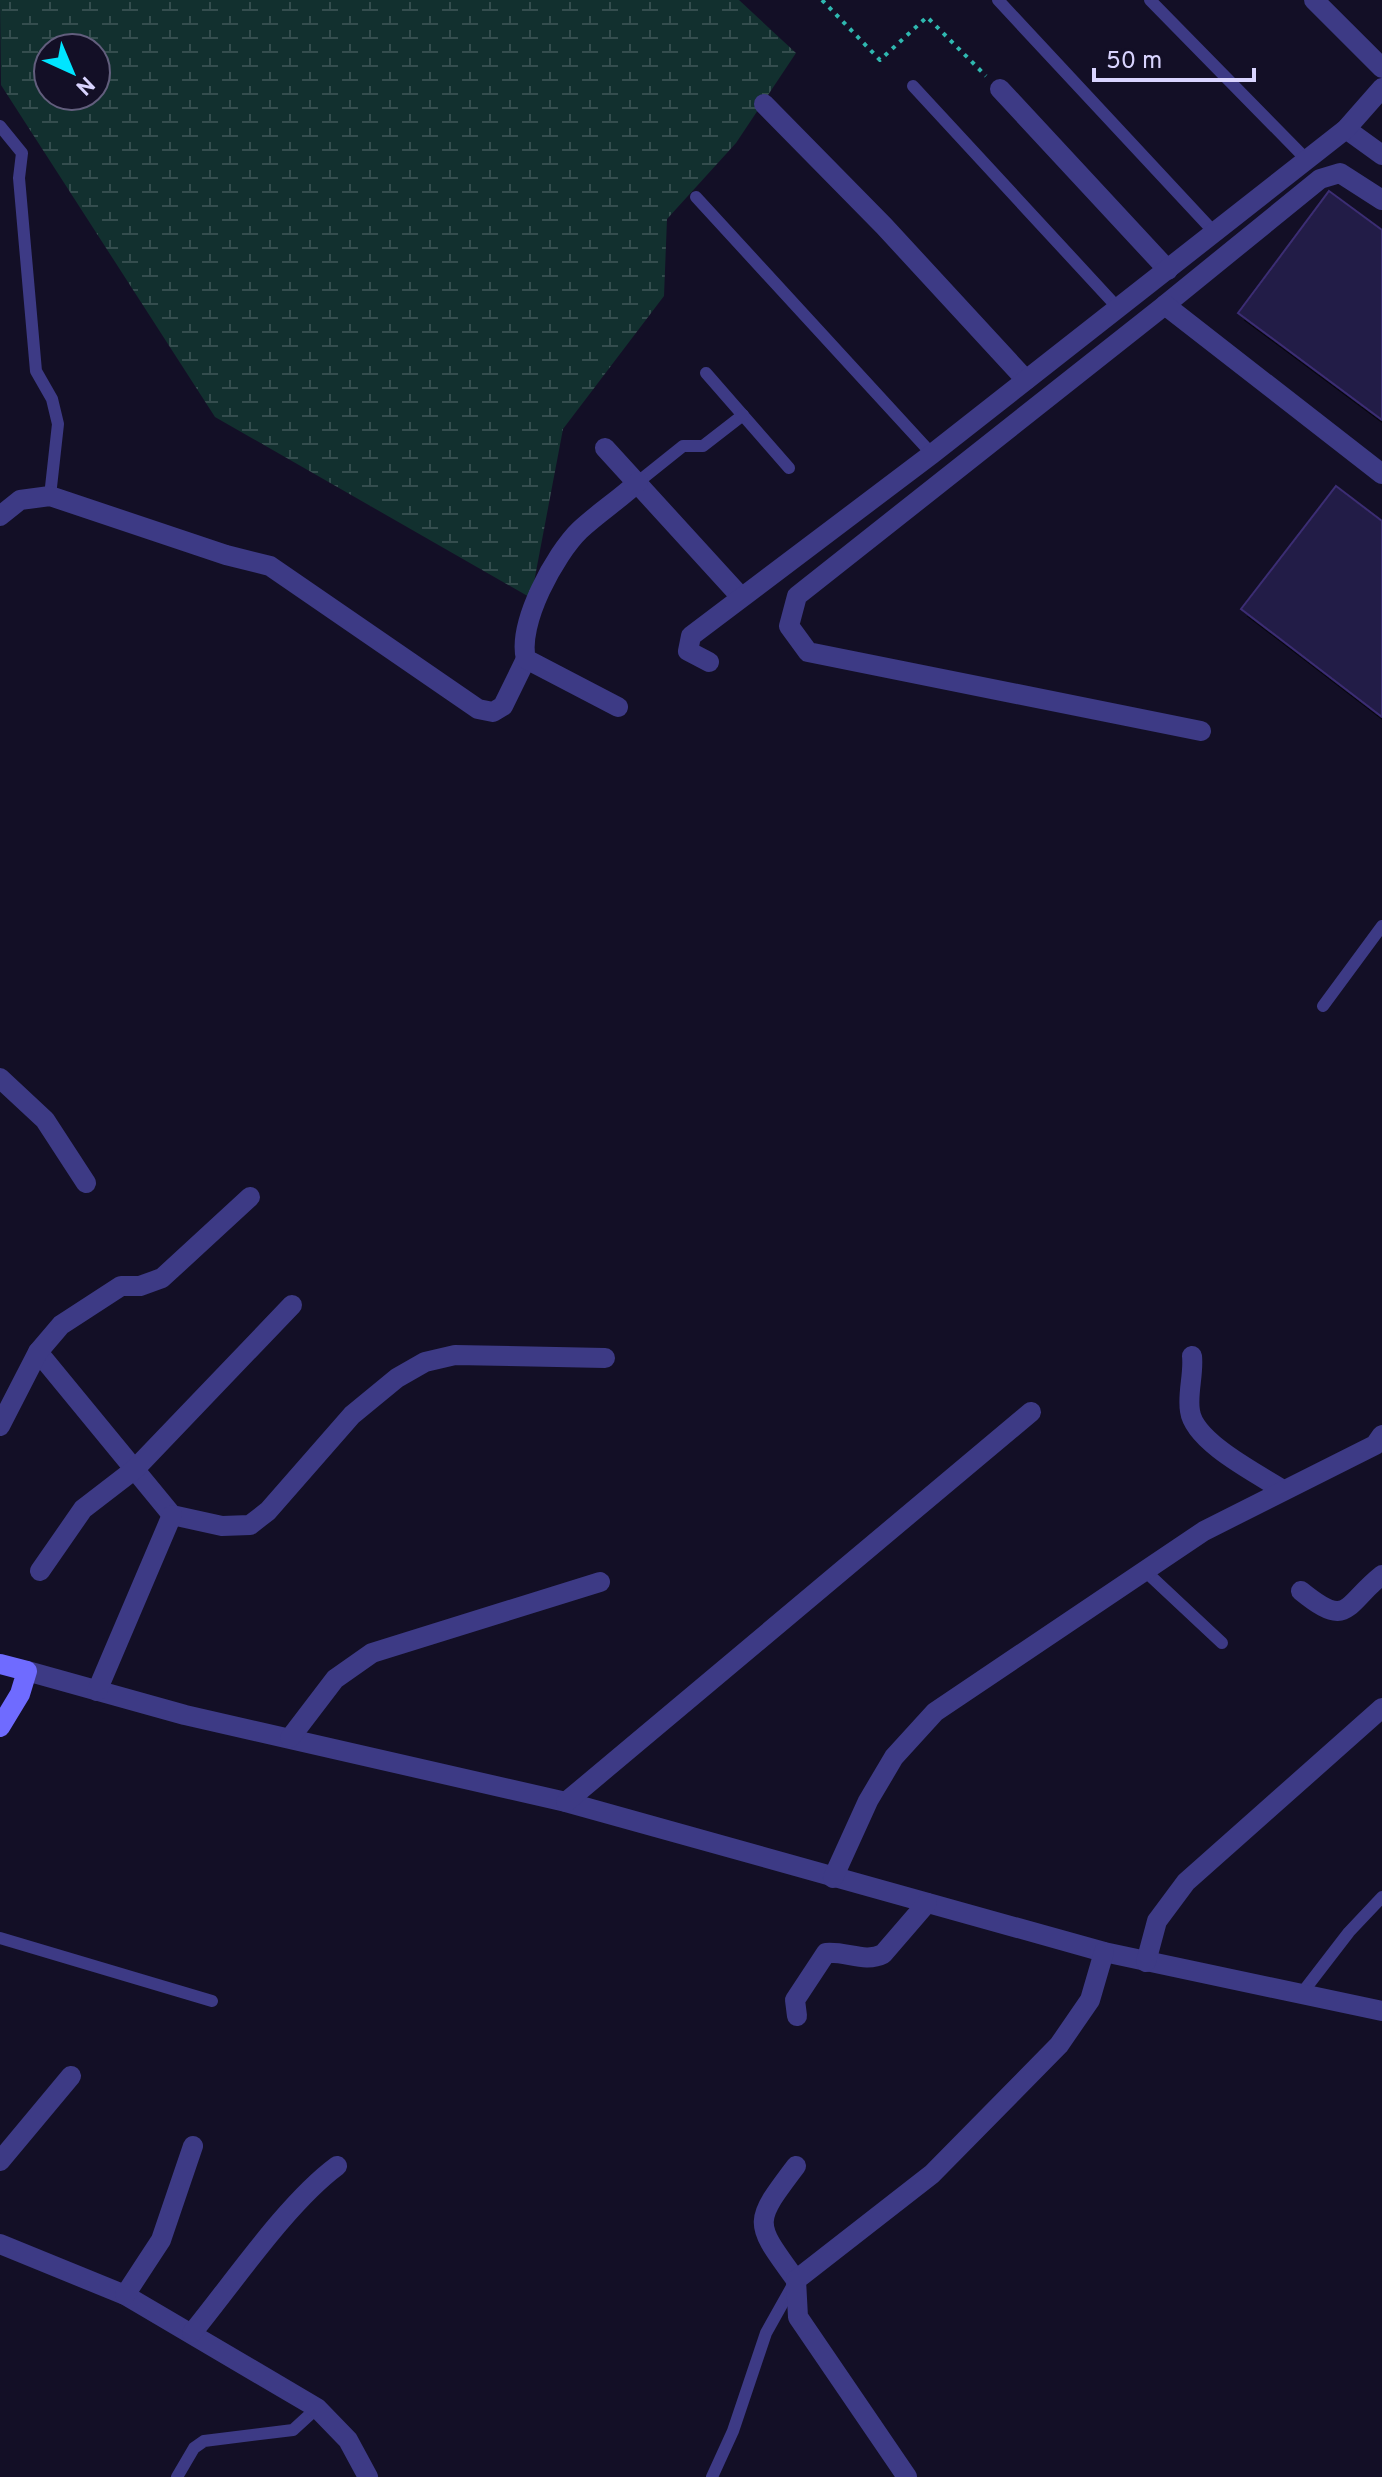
<svg xmlns="http://www.w3.org/2000/svg" width="1382" height="2477" viewBox="0 0 1382 2477" font-family="Overpass,sans-serif">
	<style>
		.wetland { fill: url(#wetland-marsh); fill-rule: evenodd }
		.building { fill: #241b47; stroke: #3b2d73; stroke-width: 2; filter: url(#shadow) }
		.lines { fill: none; stroke-linecap: round; stroke-linejoin: round }
		.path { stroke: #2fb8b0; stroke-width: 4; stroke-dasharray: 4 6; stroke-linecap: butt }
		.lane { stroke: #3d3a85; stroke-width: 12 }
		.street { stroke: #3d3a85; stroke-width: 20 }
		.secondary { stroke: #6f6bff; stroke-width: 20 }
	</style>
	<defs>
		<pattern id="wetland-marsh" width="20" height="14" patternUnits="userSpaceOnUse" patternTransform="scale(2)"><rect width="20" height="14" fill="#12302f"/><path d="M1 5h8M5 5V1M11 12h8M15 12V8" fill="none" stroke="#344d4e"/></pattern>
		<filter id="shadow"><feDropShadow dx="7" dy="7" stdDeviation="0" flood-color="#0009"/></filter>
	</defs>
	<rect width="100%" height="100%" fill="#130f26"/>
	<path class="wetland" d="M0,0H739L796,53L736,143L667,219L664,296L563,429L531,598L215,417L1,85ZM48,48H96V96H48Z"/>
	<g class="building">
		<path d="M1329,191L1382,230V420L1238,313Z"/>
		<path d="M1336,486L1382,521V717L1241,609Z"/>
	</g>
	<g class="lines">
		<path class="path" d="M822,0L880,60L927,17L986,76"/>
		<g class="lane">
			<path d="M998,0L1215,233"/>
			<path d="M1150,0L1307,160"/>
			<path d="M913,86L1118,308"/>
			<path d="M0,126L22,153L19,178L36,371L52,399L58,424L50,496"/>
			<path d="M696,197L932,454"/>
			<path d="M706,373L789,468"/>
			<path d="M638,482L683,446H703L743,415"/>
			<path d="M1323,1006L1382,926"/>
			<path d="M1144,1570L1222,1643"/>
			<path d="M0,1938L212,2001"/>
			<path d="M1302,1993L1349,1932L1382,1897"/>
			<path d="M177,2477L194,2448L204,2441L293,2430L317,2408"/>
			<path d="M712,2477L733,2431L766,2333L794,2283"/>
		</g>
		<g class="street">
			<path d="M1314,0L1382,68"/>
			<path d="M1000,89L1168,270"/>
			<path d="M764,104L884,226L1026,380"/>
			<path d="M1346,129L1382,155"/>
			<path d="M1165,305L1320,179L1340,173L1382,200"/>
			<path d="M605,448L741,597"/>
			<path d="M0,516L20,500L50,496L226,555L270,566L478,709L493,712L503,706L526,659"/>
			<path d="M709,662L688,651L691,636L932,454L1346,129L1382,88"/>
			<path d="M618,707L526,659C517,624 555,554 580,530C598,513 620,499 638,482"/>
			<path d="M1201,731L808,652L789,626L797,596L1165,305L1382,474"/>
			<path d="M0,1078L45,1120L86,1183"/>
			<path d="M38,1352L172,1515L222,1526L250,1525L268,1511L352,1415L397,1378L425,1362L455,1355L605,1358"/>
			<path d="M1192,1356C1194,1374 1187,1394 1190,1411C1194,1442 1258,1474 1283,1490"/>
			<path d="M0,1426L38,1352L61,1325L121,1286H140L162,1278L250,1197"/>
			<path d="M40,1571L83,1509L135,1469L292,1305"/>
			<path d="M1301,1591C1349,1630 1344,1605 1382,1575"/>
			<path d="M27,1671L185,1715L566,1802L1104,1952L1382,2011"/>
			<path d="M97,1691L172,1515"/>
			<path d="M290,1738L335,1679L372,1653L600,1582"/>
			<path d="M566,1802L1031,1412"/>
			<path d="M833,1878L868,1801L894,1757L935,1712L1204,1531L1375,1445L1382,1435"/>
			<path d="M1146,1962L1157,1921L1186,1882L1382,1708"/>
			<path d="M797,2016L795,2000L826,1953C846,1951 865,1963 883,1954L927,1903"/>
			<path d="M0,2161L71,2076"/>
			<path d="M796,2166C752,2224 754,2222 796,2280"/>
			<path d="M0,2244L125,2295L317,2408L348,2440L368,2477"/>
			<path d="M125,2295L161,2240L193,2146"/>
			<path d="M192,2333C233,2283 287,2203 337,2166"/>
			<path d="M907,2477L798,2317L796,2280L932,2174L1059,2045L1090,2000L1104,1952"/>
		</g>
		<path class="secondary" d="M0,1664L27,1671L20,1694L0,1727"/>
	</g>
	<g transform="translate(72 72) rotate(136)"><circle r="38" fill="#130f26" stroke="#625e7d" stroke-width="2"/>
	<path d="M0-6L14 30L0 20L-14 30Z" fill="#00e5ff"/>
	<text y="-12" font-size="22" font-weight="bold" text-anchor="middle" fill="#d9d4ff">N</text>
	</g>
	<path d="M1094 68v12h160v-12" fill="none" stroke="#d9d4ff" stroke-width="4"/>
	<text x="1106" y="68" font-size="24" fill="#d9d4ff" stroke="#130f26" stroke-width="6" paint-order="stroke">50 m</text>
</svg>
